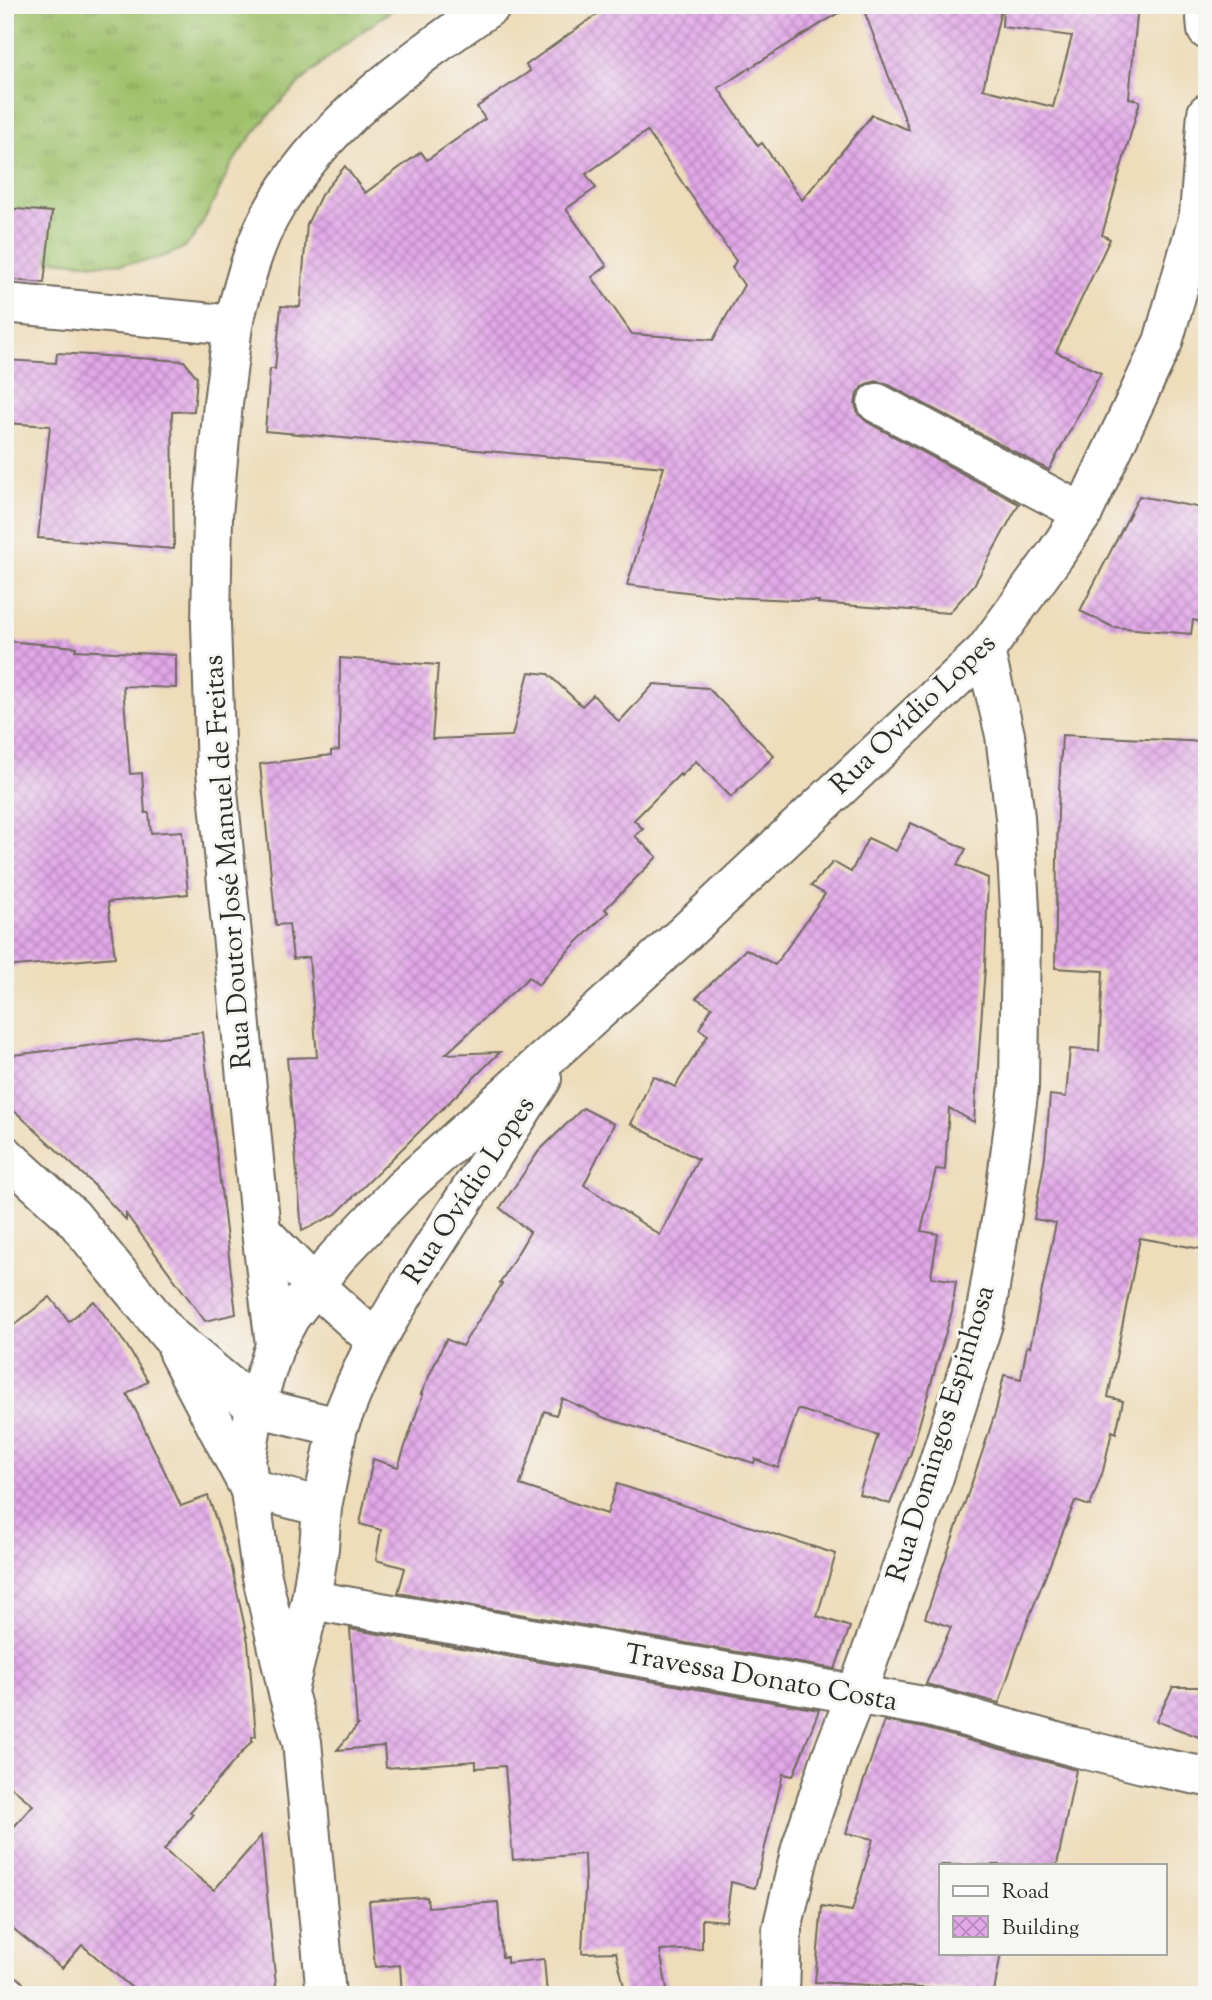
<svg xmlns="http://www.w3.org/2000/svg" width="1212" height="2000" viewBox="0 0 1212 2000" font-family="'Sorts Mill Goudy',serif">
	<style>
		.grass { fill: url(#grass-tufts); stroke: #65764a; stroke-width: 2 }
		.building { fill: url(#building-cross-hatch); fill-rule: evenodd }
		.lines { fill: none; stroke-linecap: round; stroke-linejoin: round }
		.minor-casing { stroke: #6f695d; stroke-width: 42 }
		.major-casing { stroke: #6f695d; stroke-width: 42 }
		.minor { stroke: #fff; stroke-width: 38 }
		.major { stroke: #fff; stroke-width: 38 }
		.labels { text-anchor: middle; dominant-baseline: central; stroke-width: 6; stroke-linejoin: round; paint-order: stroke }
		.street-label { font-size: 28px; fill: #2b2b2b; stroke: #f6f6f2 }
	</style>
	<defs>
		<pattern id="grass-tufts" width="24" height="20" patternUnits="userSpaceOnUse" patternTransform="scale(1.75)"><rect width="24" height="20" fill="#9fc16a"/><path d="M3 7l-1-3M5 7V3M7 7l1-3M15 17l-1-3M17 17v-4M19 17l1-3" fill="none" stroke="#829d57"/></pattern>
		<pattern id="building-cross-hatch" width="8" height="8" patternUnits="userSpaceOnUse" patternTransform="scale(1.75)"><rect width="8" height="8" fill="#e2a8e8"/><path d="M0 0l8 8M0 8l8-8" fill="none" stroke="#b789bc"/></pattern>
	</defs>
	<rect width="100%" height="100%" fill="#f6f6f2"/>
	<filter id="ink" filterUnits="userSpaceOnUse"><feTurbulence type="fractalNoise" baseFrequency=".0143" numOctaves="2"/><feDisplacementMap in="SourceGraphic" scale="14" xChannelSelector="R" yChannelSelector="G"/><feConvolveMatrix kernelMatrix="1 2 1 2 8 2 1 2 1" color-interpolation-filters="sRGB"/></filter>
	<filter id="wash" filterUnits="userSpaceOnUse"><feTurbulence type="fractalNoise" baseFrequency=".00686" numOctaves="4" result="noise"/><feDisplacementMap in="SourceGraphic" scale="28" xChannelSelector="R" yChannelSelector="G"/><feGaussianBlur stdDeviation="1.57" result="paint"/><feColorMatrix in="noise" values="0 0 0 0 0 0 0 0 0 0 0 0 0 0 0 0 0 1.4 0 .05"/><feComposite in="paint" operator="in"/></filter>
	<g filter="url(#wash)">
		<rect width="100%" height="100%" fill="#eedcba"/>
		<path class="grass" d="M5,5H399C348,41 298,78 259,127C249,139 239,152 231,166C222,183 197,241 183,248C133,276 59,260 5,254Z"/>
		<g id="blocks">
			<g class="building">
				<path d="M610,5H851L718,88L758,146L762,143L802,200L872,115L909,130L862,5H1002L983,89L1053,107L1072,36L1002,27L1003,5H1138L1129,98L1140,101L1102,235L1110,239L1056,352L1101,373L1049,470L887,384L877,381L866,384L857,393L855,404L858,414L867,422L1019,504L974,585L949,613L818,603L819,601L728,597L627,585L664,467L265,431L270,369H275L281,306L300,307L307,224L321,195L345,166L365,193L421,152L427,160L485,119L477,107L530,71L526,65ZM647,131L736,261L732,268L744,285L713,340L632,334L592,277L607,266L566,209L596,188L586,174Z"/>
				<path d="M5,208L52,212L44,283L5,279Z"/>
				<path d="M57,353L184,361L197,377L194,411L172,412L174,549L38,538L50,426L5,423V360L56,363Z"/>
				<path d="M1139,496L1207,509V623L1193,620L1191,634L1113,627L1080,611Z"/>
				<path d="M5,641L76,647L75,650L176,655V688L123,686L130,774L142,773L145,813H149L151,833L182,831L188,894L108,902L115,957L5,967Z"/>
				<path d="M340,658L438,665L432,739L512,736L529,672L548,674L582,706L593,695L619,722L654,684L708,688L774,756L731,797L696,761L681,776L680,774L634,820L643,829L635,836L657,857L605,909L608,912L567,952L538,985L529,977L446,1054L500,1052L336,1214L302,1231L287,1058L317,1057L309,957L293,959L289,924L276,925L260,764L331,755V751L339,750Z"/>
				<path d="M1062,735L1207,742V1250L1140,1238L1108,1397L1123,1401L1116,1433L1112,1431L1103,1471L1090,1506L1075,1501L1023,1633L999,1703L926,1684L951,1627L925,1618L983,1450L996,1410L1004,1375L1021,1379L1027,1346L1030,1347L1056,1223L1034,1219L1045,1157L1050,1095L1066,1097L1070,1049L1099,1051L1103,971L1055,968L1058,809Z"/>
				<path d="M911,823L966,849L957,865L988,878L985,967L974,1122L949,1108L945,1170L936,1169L921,1231L938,1234L931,1277L956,1281L952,1311L911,1453L890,1504L859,1494L878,1435L798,1409L778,1468L755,1459L754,1463L605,1418L562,1398L556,1415L544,1411L520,1485L607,1514L617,1484L836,1554L817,1616L850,1627L835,1669L398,1593L405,1568L376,1560L381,1530L360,1524L373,1459L398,1467L423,1394H421L446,1339L462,1346L502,1284L500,1283L530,1232L500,1208L539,1151L583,1108L614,1124L584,1185L660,1235L698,1159L631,1124L653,1076L675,1087L708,1035L699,1029L712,1007L696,998L746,949L775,965L825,894L811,886L833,862L851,872L868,838L896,851Z"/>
				<path d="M202,1032L236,1314L205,1321L126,1214V1220L91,1182L19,1115L5,1105V1056Z"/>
				<path d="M50,1297L69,1321L94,1301L127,1346L148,1381L127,1394L137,1413L181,1506L208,1496L232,1568L248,1642L256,1736L252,1737V1741L190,1812L193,1814L164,1850L214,1890L261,1836L277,1995H140L82,1945L62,1968L5,1922V1837L33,1805L5,1782V1332Z"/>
				<path d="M350,1629L819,1710L793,1776L783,1774L755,1888L731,1882L726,1921L702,1919V1949L660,1951L668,1995H626L616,1952L582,1953L585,1889L584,1854L513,1860L505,1766L476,1768V1761L386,1768L384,1746L337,1750L358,1725H357Z"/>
				<path d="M1173,1687H1207V1740L1156,1721Z"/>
				<path d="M884,1721L924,1728L1076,1770L1057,1865H941V1953H1001L994,1992L815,1982L822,1906L852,1911L873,1839L846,1833Z"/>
				<path d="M427,1897L428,1907L498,1902L502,1957H507V1963L544,1959L547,1995H402L400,1965L375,1967L369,1901Z"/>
			</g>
		</g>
	</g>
	<g filter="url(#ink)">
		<use href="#blocks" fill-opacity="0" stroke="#6f695d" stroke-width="2"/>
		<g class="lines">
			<defs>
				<g id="minor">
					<path d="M1205,5L1207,30"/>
					<path d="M5,303L233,325C243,289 251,252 269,218C318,126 408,63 492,5"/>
					<path d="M233,325L223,403L213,515L211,624L216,771L261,1231L275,1345L255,1407L246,1461L261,1572L288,1693L302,1742L326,1995"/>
					<path d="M877,403L1083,513"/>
					<path d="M5,1155L72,1216L169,1335L255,1407L338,1427"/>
					<path d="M261,1231L314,1285L376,1341"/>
					<path d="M275,1345L290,1317L336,1258L403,1188L685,933L985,651L1055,555L1083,513L1163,342L1199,215L1207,113"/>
					<path d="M178,1353L249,1488L322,1507"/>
					<path d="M311,1600L929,1707L1071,1746L1143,1764L1207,1777"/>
					<path d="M289,1686L311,1600L319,1548L322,1507L338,1427L355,1386L376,1341L416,1274L542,1079"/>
					<path d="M780,1995L782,1929L801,1848L832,1755L856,1695L933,1480L985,1317L1003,1208L1019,1087L1021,928L1015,817L1005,735L985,651"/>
				</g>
				<path id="major" d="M5,1993L7,1995"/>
			</defs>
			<use href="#minor" class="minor-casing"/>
			<use href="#major" class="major-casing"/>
			<use href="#minor" class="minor"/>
			<use href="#major" class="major"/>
		</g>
	</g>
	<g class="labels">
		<g class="street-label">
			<text transform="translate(914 715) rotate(-44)">Rua Ovídio Lopes</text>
			<text transform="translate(229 862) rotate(-94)">Rua Doutor José Manuel de Freitas</text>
			<text transform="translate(470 1191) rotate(-57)">Rua Ovídio Lopes</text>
			<text transform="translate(942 1434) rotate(-73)">Rua Domingos Espinhosa</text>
			<text transform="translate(761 1679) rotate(10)">Travessa Donato Costa</text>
		</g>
	</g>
	<rect width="1212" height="2000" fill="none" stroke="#f6f6f2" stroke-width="28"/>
	<rect x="939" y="1864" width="228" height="91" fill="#f6f6f2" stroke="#a5a5a2" stroke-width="2"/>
	<rect x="953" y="1886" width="35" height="10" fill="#ffffff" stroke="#a5a5a2" stroke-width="2"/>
	<text x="1002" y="1898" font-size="21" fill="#2b2b2b">Road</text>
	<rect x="953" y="1916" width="35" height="21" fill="url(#building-cross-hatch)" stroke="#a5a5a2" stroke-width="2"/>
	<text x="1002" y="1934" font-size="21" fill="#2b2b2b">Building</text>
</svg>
